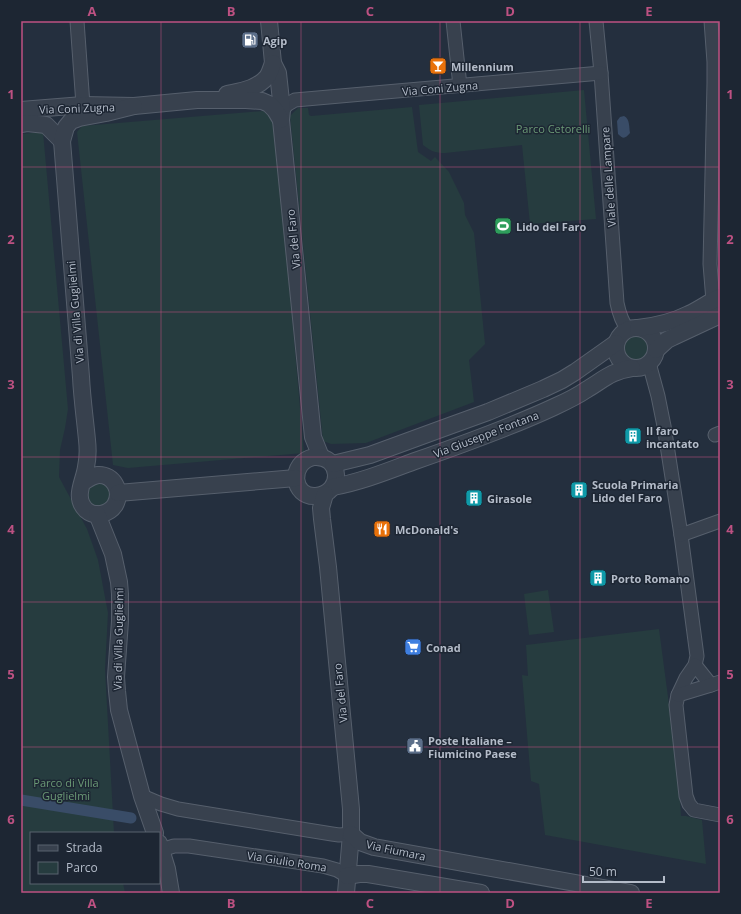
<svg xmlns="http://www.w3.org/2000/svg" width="741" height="914" viewBox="0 0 741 914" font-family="'Open Sans',sans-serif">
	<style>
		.green { fill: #263c3f }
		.water { fill: #394c67 }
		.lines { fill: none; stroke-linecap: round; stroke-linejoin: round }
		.canal { stroke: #394c67; stroke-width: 11 }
		.minor-casing { stroke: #565f6c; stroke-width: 15 }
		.tertiary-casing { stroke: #565f6c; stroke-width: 18 }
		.minor { stroke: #38414e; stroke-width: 13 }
		.tertiary { stroke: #38414e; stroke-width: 16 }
		.grid { fill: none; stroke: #bd5182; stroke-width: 1; stroke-opacity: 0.55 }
		.labels { text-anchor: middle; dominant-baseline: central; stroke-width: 3; stroke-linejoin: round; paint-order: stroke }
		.poi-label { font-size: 11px; font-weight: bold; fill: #b4bcc9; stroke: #1d2633; text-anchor: start }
		.street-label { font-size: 11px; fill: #b4bcc9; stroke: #1d2633 }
		.park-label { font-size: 11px; fill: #6b9a76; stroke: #1d2633 }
		.neatline { fill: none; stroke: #bd5182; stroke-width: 1.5 }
		.grid-label { font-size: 13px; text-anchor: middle; font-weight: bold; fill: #bd5182 }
	</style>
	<rect width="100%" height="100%" fill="#242f3e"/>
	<g class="green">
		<path d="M584,90L596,219L530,224L522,145L445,153C434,153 431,151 423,145L419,105Z"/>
		<path d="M412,107L418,152L431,161L435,157L449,172L464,203L465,215L474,233L485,344L469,360L474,402L366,443L331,444L323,441L290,116L298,108H308L309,115L311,116Z"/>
		<path d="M263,111L270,115L275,123L304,453L128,468L113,465L77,132L82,126Z"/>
		<path d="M43,132L68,409L65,428L60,450L59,477L87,529L98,560L108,613L105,669L114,833H31V883H123L125,893H21V134Z"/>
		<circle cx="635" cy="348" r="14"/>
		<path d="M100,479L113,490L107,506H90L84,490Z"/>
		<path d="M548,590L554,632L529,635L524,594Z"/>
		<path d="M659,629L668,697L680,800L681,816H686L702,820L706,864L545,835L539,784L531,781L522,675L528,676L526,645Z"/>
	</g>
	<path class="water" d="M624,116C630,119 629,127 630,133C625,139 623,139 618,134L617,121L620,117Z"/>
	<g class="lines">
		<path class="canal" d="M21,800L131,818"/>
		<defs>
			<g id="minor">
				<path d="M77,21L83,105"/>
				<path d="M453,21L460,86"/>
				<path d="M596,21L601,73L617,303C619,313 622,322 628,330"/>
				<path d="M711,21L714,62V83L710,264L713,301L715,309"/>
				<path d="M282,110L288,104L295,100L601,73"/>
				<path d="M649,363L658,396L664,426L681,535L697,656L695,665L686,678L678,695L676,705L686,796L689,804L694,810L720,815"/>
				<path d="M715,435L720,433"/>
				<path d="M681,535L720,521"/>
				<path d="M695,665L711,685L720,682"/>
				<path d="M678,695L711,685"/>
				<path d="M142,796L161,804L178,809L332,834L339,835L351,834"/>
				<path d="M161,850L174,846H189L323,866L337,870L347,876"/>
			</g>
			<g id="tertiary">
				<path d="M269,21L273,63L278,73L282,110L281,120L313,437L321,457"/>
				<path d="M227,94C241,91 257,89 267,77C270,73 271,68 273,63"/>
				<path d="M21,110L83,105L134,106L197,100H246L262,101L269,104L275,110L281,120"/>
				<path d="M21,124L27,123L46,125L62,141"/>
				<circle cx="636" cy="348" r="20"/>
				<path d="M638,328C656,326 673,322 689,314C700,309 709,302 720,297"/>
				<path d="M656,350L667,340L673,337L720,315"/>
				<path d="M314,457C342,455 344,493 316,496C292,498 288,462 314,457Z"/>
				<path d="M333,464L370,455L452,425L488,412L543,389L562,380L575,372L616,343"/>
				<path d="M82,483C87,480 91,476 98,475C113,474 123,491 115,505C109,514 95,518 86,510C73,497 84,482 86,467C88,458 88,449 87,440C85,419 82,398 81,377C74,298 68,219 62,141L66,127L71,121L79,118L106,113L134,106"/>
				<path d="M333,487C361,482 388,471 415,461C461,445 509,428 554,407C565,402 576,397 586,390C603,380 611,371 632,368"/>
				<path d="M118,493L296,478"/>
				<path d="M325,494L321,508L322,519L328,567L351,809V834L346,893"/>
				<path d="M97,514L113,554L119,582L120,594V621L116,677L117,691L119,710L142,796L155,833"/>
				<path d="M351,834L360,842L374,847L631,893"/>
				<path d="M159,843L167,869L171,893"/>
				<path d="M347,876L359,874H368L481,893"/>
			</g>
		</defs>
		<use href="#minor" class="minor-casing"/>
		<use href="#tertiary" class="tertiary-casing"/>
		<use href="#minor" class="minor"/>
		<use href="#tertiary" class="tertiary"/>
	</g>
	<path class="grid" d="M161,21V893M301,21V893M440,21V893M580,21V893M21,167H720M21,312H720M21,457H720M21,602H720M21,747H720"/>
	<defs>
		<symbol id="fuel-square" viewBox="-11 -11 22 22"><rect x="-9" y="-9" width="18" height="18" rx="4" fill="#5c6f8a" stroke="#1d2633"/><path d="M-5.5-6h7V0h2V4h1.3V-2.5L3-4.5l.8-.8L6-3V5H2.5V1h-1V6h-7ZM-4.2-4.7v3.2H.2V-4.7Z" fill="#fff"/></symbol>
		<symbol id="bar-square" viewBox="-11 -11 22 22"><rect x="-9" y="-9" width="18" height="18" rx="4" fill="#e8710a" stroke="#1d2633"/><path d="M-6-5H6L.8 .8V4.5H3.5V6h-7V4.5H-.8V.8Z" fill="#fff"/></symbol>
		<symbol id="stadium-square" viewBox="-11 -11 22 22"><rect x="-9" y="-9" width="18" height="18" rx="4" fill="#2e9e5b" stroke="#1d2633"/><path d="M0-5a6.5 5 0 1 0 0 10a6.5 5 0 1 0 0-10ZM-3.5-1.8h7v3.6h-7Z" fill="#fff"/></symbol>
		<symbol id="building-square" viewBox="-11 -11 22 22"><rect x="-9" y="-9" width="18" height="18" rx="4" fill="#0f9aa8" stroke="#1d2633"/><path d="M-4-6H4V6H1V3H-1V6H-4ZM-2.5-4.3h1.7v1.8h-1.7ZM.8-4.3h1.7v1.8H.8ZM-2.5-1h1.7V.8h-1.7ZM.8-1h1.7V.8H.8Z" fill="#fff"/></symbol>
		<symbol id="restaurant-square" viewBox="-11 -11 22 22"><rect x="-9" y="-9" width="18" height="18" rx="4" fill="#e8710a" stroke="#1d2633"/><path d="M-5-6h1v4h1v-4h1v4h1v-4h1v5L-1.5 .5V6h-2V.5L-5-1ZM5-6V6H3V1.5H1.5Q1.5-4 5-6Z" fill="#fff"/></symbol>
		<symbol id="supermarket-square" viewBox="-11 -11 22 22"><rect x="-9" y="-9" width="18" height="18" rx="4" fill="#3f7fe0" stroke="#1d2633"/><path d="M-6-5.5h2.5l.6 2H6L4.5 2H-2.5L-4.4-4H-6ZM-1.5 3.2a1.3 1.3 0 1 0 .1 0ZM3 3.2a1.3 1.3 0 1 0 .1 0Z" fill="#fff"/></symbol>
		<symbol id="civic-square" viewBox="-11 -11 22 22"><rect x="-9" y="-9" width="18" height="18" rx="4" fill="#5c6f8a" stroke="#1d2633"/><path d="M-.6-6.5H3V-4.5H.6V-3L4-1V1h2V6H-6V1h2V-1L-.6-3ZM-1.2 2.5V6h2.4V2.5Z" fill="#fff"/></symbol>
	</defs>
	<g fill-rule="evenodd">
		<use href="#fuel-square" x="240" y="30" width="20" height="20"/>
		<use href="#bar-square" x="428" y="56" width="20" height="20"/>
		<use href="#stadium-square" x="493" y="216" width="20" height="20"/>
		<use href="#building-square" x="623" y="426" width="20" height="20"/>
		<use href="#building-square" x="569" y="480" width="20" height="20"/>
		<use href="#building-square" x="464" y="488" width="20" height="20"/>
		<use href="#restaurant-square" x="372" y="519" width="20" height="20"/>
		<use href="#building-square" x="588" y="568" width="20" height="20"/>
		<use href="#supermarket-square" x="403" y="637" width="20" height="20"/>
		<use href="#civic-square" x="405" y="736" width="20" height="20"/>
	</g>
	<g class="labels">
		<g class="poi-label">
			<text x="263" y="40">Agip</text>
			<text x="451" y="66">Millennium</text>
			<text x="516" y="226">Lido del Faro</text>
			<text x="646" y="430">Il faro<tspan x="646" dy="13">incantato</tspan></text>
			<text x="592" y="484">Scuola Primaria<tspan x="592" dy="13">Lido del Faro</tspan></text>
			<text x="487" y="498">Girasole</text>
			<text x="395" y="529">McDonald's</text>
			<text x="611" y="578">Porto Romano</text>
			<text x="426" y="647">Conad</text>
			<text x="428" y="740">Poste Italiane –<tspan x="428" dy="13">Fiumicino Paese</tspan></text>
		</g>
		<g class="street-label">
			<text transform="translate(440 88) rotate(-5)">Via Coni Zugna</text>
			<text transform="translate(77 108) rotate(-2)">Via Coni Zugna</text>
			<text transform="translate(608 177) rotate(-94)">Viale delle Lampare</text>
			<text transform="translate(293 239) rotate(-96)">Via del Faro</text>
			<text transform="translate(75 312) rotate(-95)">Via di Villa Guglielmi</text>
			<text transform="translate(486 434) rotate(-21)">Via Giuseppe Fontana</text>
			<text transform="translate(118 639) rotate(-89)">Via di Villa Guglielmi</text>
			<text transform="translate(340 693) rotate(-96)">Via del Faro</text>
			<text transform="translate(396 850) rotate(12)">Via Fiumara</text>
			<text transform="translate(287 861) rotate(9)">Via Giulio Roma</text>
		</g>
		<g class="park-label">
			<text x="553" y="128">Parco Cetorelli</text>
			<text x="66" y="782">Parco di Villa<tspan x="66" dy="13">Guglielmi</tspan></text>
		</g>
	</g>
	<rect width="741" height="914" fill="none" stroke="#1d2633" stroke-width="44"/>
	<rect x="30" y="832" width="130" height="52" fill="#1d2633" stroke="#59626f"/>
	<rect x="38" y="845" width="20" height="6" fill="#38414e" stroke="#59626f"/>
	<text x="66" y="852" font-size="12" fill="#b4bcc9">Strada</text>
	<rect x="38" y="862" width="20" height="12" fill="#263c3f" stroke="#59626f"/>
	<text x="66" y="872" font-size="12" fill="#b4bcc9">Parco</text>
	<path d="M583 876v6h81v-6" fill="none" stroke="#b4bcc9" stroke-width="2"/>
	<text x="589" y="876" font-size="12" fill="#b4bcc9" stroke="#1d2633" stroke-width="3" paint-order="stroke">50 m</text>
	<rect x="22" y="22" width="697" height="870" class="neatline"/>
	<g class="grid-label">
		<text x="92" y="16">A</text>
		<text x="231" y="16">B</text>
		<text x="370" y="16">C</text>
		<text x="510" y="16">D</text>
		<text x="649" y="16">E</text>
		<text x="11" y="99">1</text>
		<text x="730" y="99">1</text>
		<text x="11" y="244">2</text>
		<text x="730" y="244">2</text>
		<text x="11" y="389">3</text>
		<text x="730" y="389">3</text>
		<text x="11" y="534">4</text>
		<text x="730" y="534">4</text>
		<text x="11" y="679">5</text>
		<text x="730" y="679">5</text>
		<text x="11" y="824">6</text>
		<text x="730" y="824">6</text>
		<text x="92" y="908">A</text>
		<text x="231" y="908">B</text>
		<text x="370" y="908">C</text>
		<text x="510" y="908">D</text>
		<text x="649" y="908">E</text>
	</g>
</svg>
